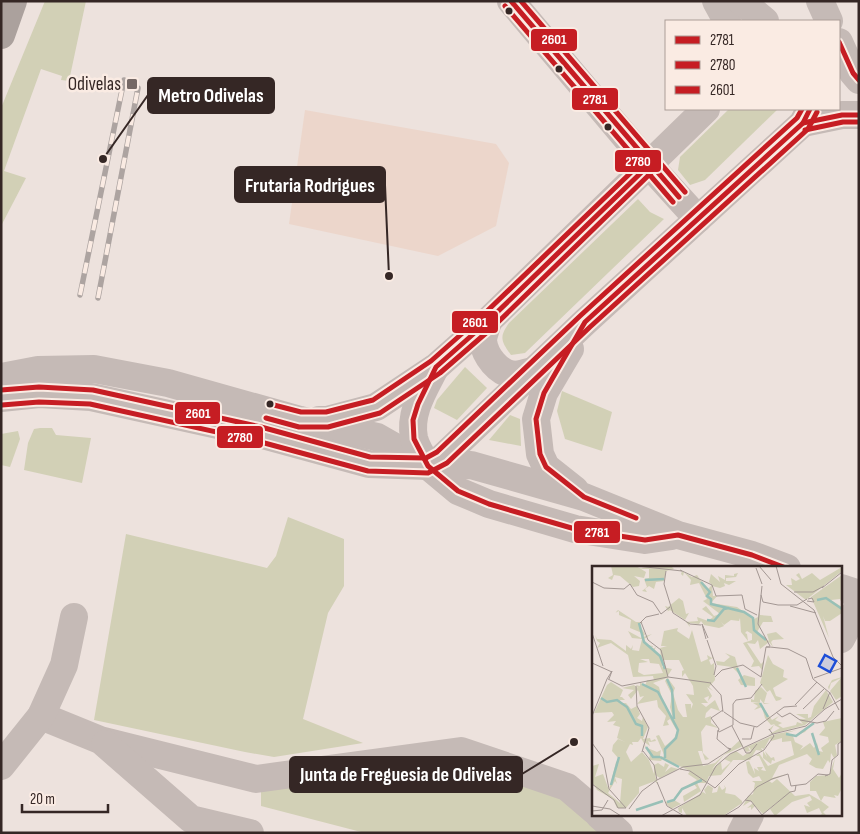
<svg xmlns="http://www.w3.org/2000/svg" width="860" height="834" viewBox="0 0 860 834" font-family="'Sofia Sans Condensed',sans-serif">
	<style>
		.green { fill: #d2d0b6 }
		.plaza { fill: #ecd6cb }
		.lines { fill: none; stroke-linecap: round; stroke-linejoin: round }
		.minor { stroke: #c5bab6; stroke-width: 28 }
		.highway { stroke: #aba19d; stroke-width: 28 }
		.rail-casing { stroke: #ada4a1; stroke-width: 5.5 }
		.rail { stroke: #faebe3; stroke-width: 4; stroke-dasharray: 11; stroke-linecap: butt }
		.bus-1-casing { stroke: #faebe3; stroke-width: 9 }
		.bus-2-casing { stroke: #faebe3; stroke-width: 9 }
		.bus-3-casing { stroke: #faebe3; stroke-width: 9 }
		.bus-1 { stroke: #c61d23; stroke-width: 5 }
		.bus-2 { stroke: #c61d23; stroke-width: 5 }
		.bus-3 { stroke: #c61d23; stroke-width: 5 }
		.bus-dot { fill: #352725; stroke: #faebe3; stroke-width: 2 }
		.poi-dot { fill: #756865; stroke: #faebe3; stroke-width: 2 }
		.labels { text-anchor: middle; dominant-baseline: central; stroke-width: 5; stroke-linejoin: round; paint-order: stroke }
		.poi-label { font-size: 19px; fill: #352725; stroke: #faebe3; text-anchor: end }
		.inset-river { fill: none; stroke: #98c0b7; stroke-width: 2.5 }
		.inset-road { fill: none; stroke: #a39793; stroke-width: 1 }
		.view { fill: #1d4ed8; fill-opacity: 0.15; stroke: #1d4ed8; stroke-width: 2.5 }
		.inset-edge { fill: none; stroke: #352725; stroke-width: 2.5 }
		.leader { fill: none; stroke: #352725; stroke-width: 2 }
		.callout-dot { fill: #352725; stroke: #faebe3; stroke-width: 2 }
		.callout { fill: #352725; stroke: #352725; stroke-width: 2 }
		.callout-label { font-size: 20px; text-anchor: middle; font-weight: bold; fill: #fff }
		.line-badge { stroke: #faebe3; stroke-width: 2 }
		.badge-label { font-size: 14px; text-anchor: middle; font-weight: bold; fill: #fff }
	</style>
	<rect width="100%" height="100%" fill="#ede2dd"/>
	<g class="green">
		<path d="M45,1H86L69,81L61,80L62,76L41,69L4,171L26,178L1,226V108Z"/>
		<path d="M729,109H778L705,180L690,185L678,170L680,157Z"/>
		<path d="M638,199L650,212L664,219L525,353L511,355C501,341 499,337 509,323Z"/>
		<path d="M465,367L487,388L457,420L434,408L437,400Z"/>
		<path d="M562,391L612,412L602,451L565,439L557,411Z"/>
		<path d="M510,415L520,419L521,446L489,440Z"/>
		<path d="M40,428H52L56,435L91,438L82,483L24,470L28,443L34,429Z"/>
		<path d="M18,431L20,439L10,467L1,465V434Z"/>
		<path d="M288,517L344,539V586L328,613L303,719L363,743L274,757L245,752L94,720L126,534L267,568L276,556Z"/>
		<path d="M458,762L568,801L601,833H365L261,806V790Z"/>
	</g>
	<path class="plaza" d="M305,110L496,144L509,163L496,226L438,256L289,224Z"/>
	<g class="lines">
		<g class="minor">
			<path d="M511,1L649,165L698,219"/>
			<path d="M716,1L727,21"/>
			<path d="M741,1L765,21"/>
			<path d="M820,1L829,21"/>
			<path d="M839,42L853,73L859,80"/>
			<path d="M803,123L842,115H859"/>
			<path d="M488,321C487,327 483,335 483,341C485,356 498,373 514,375C520,375 527,372 533,371"/>
			<path d="M570,349L544,393L536,419L540,454L546,467L575,490"/>
			<path d="M1,377L38,370L94,369L168,383L300,420L377,437L428,466L458,491L489,504L575,529L645,540L672,536"/>
			<path d="M1,398L39,394L91,397L259,434L369,464L428,466L471,465L584,497L678,535L752,555L787,568"/>
			<path d="M319,420H327L376,407L436,367L488,321L706,109"/>
			<path d="M428,466L442,458L585,322L803,123L810,109"/>
			<path d="M428,466C423,458 416,447 414,438C409,412 424,390 435,368"/>
			<path d="M841,588L859,594"/>
			<path d="M841,639L859,605"/>
			<path d="M41,716L100,740L256,779L461,751L567,787L594,810"/>
			<path d="M105,744L191,819L250,833"/>
			<path d="M1,766L41,716L64,665L74,617"/>
			<path d="M599,815L619,833"/>
			<path d="M741,833L750,815"/>
		</g>
		<path class="highway" d="M1,35L13,1"/>
		<defs>
			<g id="rail">
				<path d="M80,295L124,80"/>
				<path d="M98,298L138,88"/>
			</g>
		</defs>
		<use href="#rail" class="rail-casing"/>
		<use href="#rail" class="rail"/>
		<defs>
			<g id="bus-1">
				<path d="M511,1L679,197"/>
				<path d="M839,42L853,73L859,80"/>
				<path d="M803,123L842,115H859"/>
				<path d="M649,165L488,321L436,367L418,404L413,420L414,439L428,466L458,491L489,504L575,529L645,540L678,535L752,555L786,568"/>
				<path d="M636,518L584,497L546,467L540,454L536,419L544,393L585,322L803,123L810,109"/>
			</g>
			<g id="bus-2">
				<path d="M505,6L673,202"/>
				<path d="M805,130L843,122H859"/>
				<path d="M2,405L39,402L90,404L257,441L368,471L428,473L447,463L590,327L808,129L817,112"/>
				<path d="M266,418L299,427H328L380,413L440,373L493,327L654,170"/>
			</g>
			<g id="bus-3">
				<path d="M521,1L685,192"/>
				<path d="M1,390L39,387L93,390L261,427L370,457L426,458L437,452L580,316L797,118L802,109"/>
				<path d="M270,404L301,412H326L373,400L431,361L483,315L644,160"/>
			</g>
		</defs>
		<use href="#bus-1" class="bus-1-casing"/>
		<use href="#bus-2" class="bus-2-casing"/>
		<use href="#bus-3" class="bus-3-casing"/>
		<use href="#bus-1" class="bus-1"/>
		<use href="#bus-2" class="bus-2"/>
		<use href="#bus-3" class="bus-3"/>
	</g>
	<g class="bus-dot">
		<circle cx="509" cy="11" r="4.5"/>
		<circle cx="559" cy="69" r="4.5"/>
		<circle cx="608" cy="127" r="4.5"/>
		<circle cx="270" cy="404" r="4.5"/>
	</g>
	<rect class="poi-dot" x="126" y="78" width="12" height="12" rx="2.5"/>
	<g class="labels">
		<g class="poi-label">
			<text x="121" y="84">Odivelas</text>
		</g>
	</g>
	<g transform="translate(592 566)">
		<rect width="250" height="250" fill="#ede2dd"/>
		<path d="M19,0H44L54,6L52,12L42,10L48,15L47,20L41,21L28,10L22,9L20,14L16,12L21,9ZM79,0L82,3L74,5L72,15L64,16L62,23L57,20L53,23L55,26L50,25L55,21L52,13L57,12V3H51L47,2ZM250,1V5L214,34L194,19H200L199,12L204,15L208,13L204,9L207,7L210,13L220,7L228,14ZM90,5L100,11L105,9L115,24L120,19L117,16L119,8L128,16L126,10L133,14V9L142,10V8L146,7L144,11L134,12V15H144L137,19L132,17L133,20L128,22L120,20L121,30H125L119,37L145,41L162,53L166,51L167,46L168,49L179,50L181,56H171L165,66L177,75L175,68L184,66L192,73L181,74L179,76L181,81L177,76L168,83L166,74L163,78L155,77L169,98L172,95L170,104L167,100L159,101L162,95L151,77L160,74V68L155,65L153,67L155,68L156,75L149,66L148,52L147,55L139,54L132,59L129,56L132,60L127,62L112,59L109,55L107,58L97,57L98,61L94,56L106,55L105,51L116,55L121,51L110,43L114,40L122,50L128,48L111,35L115,33L107,17L98,19L99,14L92,6L91,10L89,8ZM250,9V38L248,33L239,34L250,41V47L238,55H233L231,50L237,72L219,31ZM87,32L91,35L94,48L97,47L93,54L78,44L71,48L76,45L73,40L76,41ZM26,44L44,56H51L47,58L53,68L51,71L60,68L52,73L55,79L61,80L59,84L64,81L62,85L69,92L68,82L75,80H69L72,65L86,62L85,65L97,73L100,64L109,96L116,93L115,89L120,92V88L121,92L117,94L119,99L122,97L123,114L117,121L121,125L115,121L120,130L116,135L117,130L112,132L116,137H109L114,141L123,134L128,145L119,142L114,147L113,152L119,150V157L126,162L114,159L109,166L111,187L117,193L113,194L110,185H106L111,200L123,197L148,174L151,180L132,189L120,203L129,196L130,204L139,196L132,193L140,187L144,185L151,190L159,185L158,182L156,181L158,185L154,186L152,182L184,168L205,164L195,167L203,170L221,157L213,166L203,170H201L203,176L211,180L208,184L218,177L222,182L225,177L227,185L231,186L229,182L237,176L236,171L227,169L233,162L231,156L250,152V175L243,179L245,189L242,192L239,187L238,197L236,194L231,203L224,202L217,198L220,193L215,188L187,199L180,212L195,208L177,215L180,217L185,213L203,230L217,228L229,235L237,241L231,246L234,249L227,250L230,248L227,242L215,247L212,239L218,241L215,237L220,234L218,230L200,236L183,250L178,243L193,230L171,248L163,240L159,244V241L155,242L161,237L159,235L151,240L156,230L161,228L163,217L160,215H170L167,210L161,212L156,207L154,196L157,195L163,208L162,202L167,205L165,201H171L169,204L174,205L167,190H164L167,187L176,200L202,189L199,175L190,176V172L179,175L178,172L172,183L169,182L175,191L173,185L179,192L182,191L183,195L180,194L179,198L171,192V185L164,184L158,194H141L129,209L117,210L114,217H105L109,225L92,236L91,230L105,222L102,218L89,224L82,234L89,238L79,243L73,236L81,234L88,224L105,214L96,208L98,205L71,192L69,195L57,194L62,208V199L66,197L72,201L73,197L77,199L73,206L79,201L86,203L68,212L63,209L66,219L63,215L47,221V227L34,242H25L21,233L5,224L0,216V200L7,198L3,211L11,208L17,224L24,196L27,193L20,185L21,179L26,173L33,176L25,172L28,161L21,159L24,155L15,156L22,149L20,146L2,147L15,119L19,116L31,124L28,131H30L33,134H28L29,137H34L39,143L45,140L48,148L45,152L50,155L51,151L56,161L51,173L58,172L59,175L63,173L64,175L58,176L56,175L58,180L52,176L53,181L65,186L69,184L68,190L73,191L64,170L67,169L73,180L82,173L85,165L78,153L75,155L77,159L71,160L74,150L66,141L65,134L45,138L52,130L48,131L46,124L39,133L36,129L42,124L30,122L42,119L46,122L44,119L48,120V116L53,120L55,114H62L61,110L41,111L36,89L19,77L13,79L10,74L13,79L5,82L8,77L5,75L3,69L5,73L19,74L34,85V79L39,83L41,79L40,84L47,85L50,73L40,72L36,65L49,72L50,67L38,62L39,54L27,49V45L23,47ZM57,93L58,97L67,98L71,107L52,109L46,106L47,97L56,96L48,93ZM72,94H87L92,104L90,105V111L93,107L101,120L102,129L94,128L101,138L99,143V138H93L95,151H91L86,144L81,127L83,122L75,111L80,103L70,101ZM75,112L73,115L80,129L78,141L81,152L72,140L67,121L61,117ZM49,172L58,188L57,194L50,186L39,196L34,186L38,178L41,179L40,176H46ZM23,211L30,213L28,237L16,227L23,215L25,218ZM133,87L143,91L148,109L140,101L125,99L124,95L132,96L138,91ZM176,89L181,98L192,104L191,111L196,113L181,122L184,130L190,132L188,134L184,135L178,124L175,126L168,117ZM152,109L163,112V120L149,119L146,114ZM250,111V130L244,134L238,125L249,112L239,117L237,124L236,121L240,114ZM169,121L175,127L172,137H178L172,138L168,133V137L180,154L187,150L183,154L190,157L186,159L191,162L204,159L205,156L211,158L207,153H214L204,148H216V152L219,151L222,140L234,124L241,136L213,159L176,169L188,162L182,159L179,164H176L183,158L179,159L173,152L170,141L162,144L166,140L161,137H168L159,136V133L162,134L163,125ZM243,192L241,203L247,212L250,207V222L246,230L242,229L244,232L232,230L229,235L224,225H218V216L224,210L237,209ZM116,219L121,222L120,227L125,226L127,219L130,224L133,222L132,219L134,222L133,227L143,229L150,235V237L131,250H95L90,242V247L87,246L86,242L111,226L114,228L112,224Z" fill="#d2d0b6" fill-rule="evenodd"/>
		<path class="inset-river" d="M53,14L72,13M109,16L118,26L115,30L119,33V38L152,46L161,52L162,64L174,74M225,34L234,32L250,43M115,54L122,55L132,43L137,42M47,57L52,76L68,90L73,103M145,102L154,121M75,113L80,124L82,153M50,118L66,126L86,164L84,172L73,183V192M9,132L15,136L25,134L35,141L44,158L50,160V170M168,137L176,151M220,167L227,189M194,168L204,170L222,157M54,181L61,191H68M68,191L87,201M19,219L27,191M75,236L82,234L90,223L110,214M44,244L71,235"/>
		<path class="inset-road" d="M45,0L90,5M167,0L179,14M184,0L189,18L222,44L241,91L250,100M164,2L170,18M88,4L120,19L124,30L150,29L153,43L165,49M74,5L72,18L81,47L98,58L109,59M0,16L12,22L32,23L38,18L45,29L61,36L69,48L78,41M170,20L166,58L178,80M230,22L250,6M202,26H221L232,20M169,29L171,36L186,39H205L215,33M215,35L222,36L220,32L216,33M198,40L224,47M49,56L56,74L69,84L76,111M48,57L54,51L67,48M0,67L11,100M114,73L110,58L116,72M115,74L124,100L122,109M178,81L196,83L214,92L221,113L238,127L247,144M0,97L20,106M123,111L130,104L151,99L169,111M169,111L174,81H178H174M222,112L250,102M16,113L30,120L76,111L119,117M118,117L129,129L131,146M44,120L45,140L57,162L50,186M144,134L159,132L170,118M203,139L225,116M211,143L232,123M231,143L238,126M132,146L148,157L165,161L192,141L205,140M184,146L190,151L198,147L208,154L225,157L234,155L242,145M0,150L15,113L20,105L17,113M140,160L154,187H158L165,178M126,164L125,173L138,184M126,166L127,163L119,152L131,144M127,166L141,159V138L144,134M150,173H159L162,161M0,177L11,192L17,223L34,242M51,185L62,199L65,214M88,203L98,205L123,222L147,198L172,184L182,170L177,163M233,210L238,208L240,194L246,189V178L250,175M65,216L75,240L92,250M0,218L22,234L26,242H34M153,234L159,235L170,249L198,226L203,225L204,219M0,240L18,243L29,250M37,243L50,225L65,214L91,201L116,198L139,183L136,182M0,245L10,244L16,234M69,250L108,229L124,200L138,188L181,168L214,160L233,143L250,133M132,250L147,241L165,221L180,213L196,208L199,220L214,218L226,208L236,209"/>
		<path class="view" d="M233,89L244,95L238,106L227,100Z"/>
		<rect width="250" height="250" class="inset-edge"/>
	</g>
	<path class="leader" d="M103 159L148 95M389 276L385 185M574 742L522 774"/>
	<g class="callout-dot">
		<circle cx="103" cy="159" r="5"/>
		<circle cx="389" cy="276" r="5"/>
		<circle cx="574" cy="742" r="5"/>
	</g>
	<g class="callout">
		<rect x="148" y="78" width="126" height="35" rx="5"/>
		<rect x="235" y="167" width="150" height="35" rx="5"/>
		<rect x="290" y="757" width="232" height="35" rx="5"/>
	</g>
	<g class="callout-label">
		<text x="211" y="102">Metro Odivelas</text>
		<text x="310" y="192">Frutaria Rodrigues</text>
		<text x="406" y="781">Junta de Freguesia de Odivelas</text>
	</g>
	<g class="line-badge">
		<rect x="530" y="28" width="48" height="24" rx="5" fill="#c61d23"/>
		<rect x="571" y="87" width="48" height="24" rx="5" fill="#c61d23"/>
		<rect x="614" y="149" width="48" height="24" rx="5" fill="#c61d23"/>
		<rect x="451" y="310" width="48" height="24" rx="5" fill="#c61d23"/>
		<rect x="174" y="401" width="47" height="24" rx="5" fill="#c61d23"/>
		<rect x="216" y="425" width="48" height="24" rx="5" fill="#c61d23"/>
		<rect x="573" y="520" width="48" height="24" rx="5" fill="#c61d23"/>
	</g>
	<g class="badge-label">
		<text x="554" y="44">2601</text>
		<text x="595" y="104">2781</text>
		<text x="638" y="166">2780</text>
		<text x="475" y="327">2601</text>
		<text x="198" y="418">2601</text>
		<text x="240" y="442">2780</text>
		<text x="597" y="537">2781</text>
	</g>
	<rect width="860" height="834" fill="none" stroke="#352725" stroke-width="5"/>
	<rect x="665" y="20" width="175" height="90" fill="#faebe3" stroke="#ab9d97"/>
	<rect x="675" y="36" width="25" height="8" fill="#c61d23" stroke="#ab9d97"/>
	<text x="710" y="45" font-size="15" fill="#352725">2781</text>
	<rect x="675" y="61" width="25" height="8" fill="#c61d23" stroke="#ab9d97"/>
	<text x="710" y="70" font-size="15" fill="#352725">2780</text>
	<rect x="675" y="86" width="25" height="8" fill="#c61d23" stroke="#ab9d97"/>
	<text x="710" y="95" font-size="15" fill="#352725">2601</text>
	<path d="M22 804v8h86v-8" fill="none" stroke="#352725" stroke-width="2.5"/>
	<text x="30" y="804" font-size="15" fill="#352725" stroke="#faebe3" stroke-width="4" paint-order="stroke">20 m</text>
</svg>
